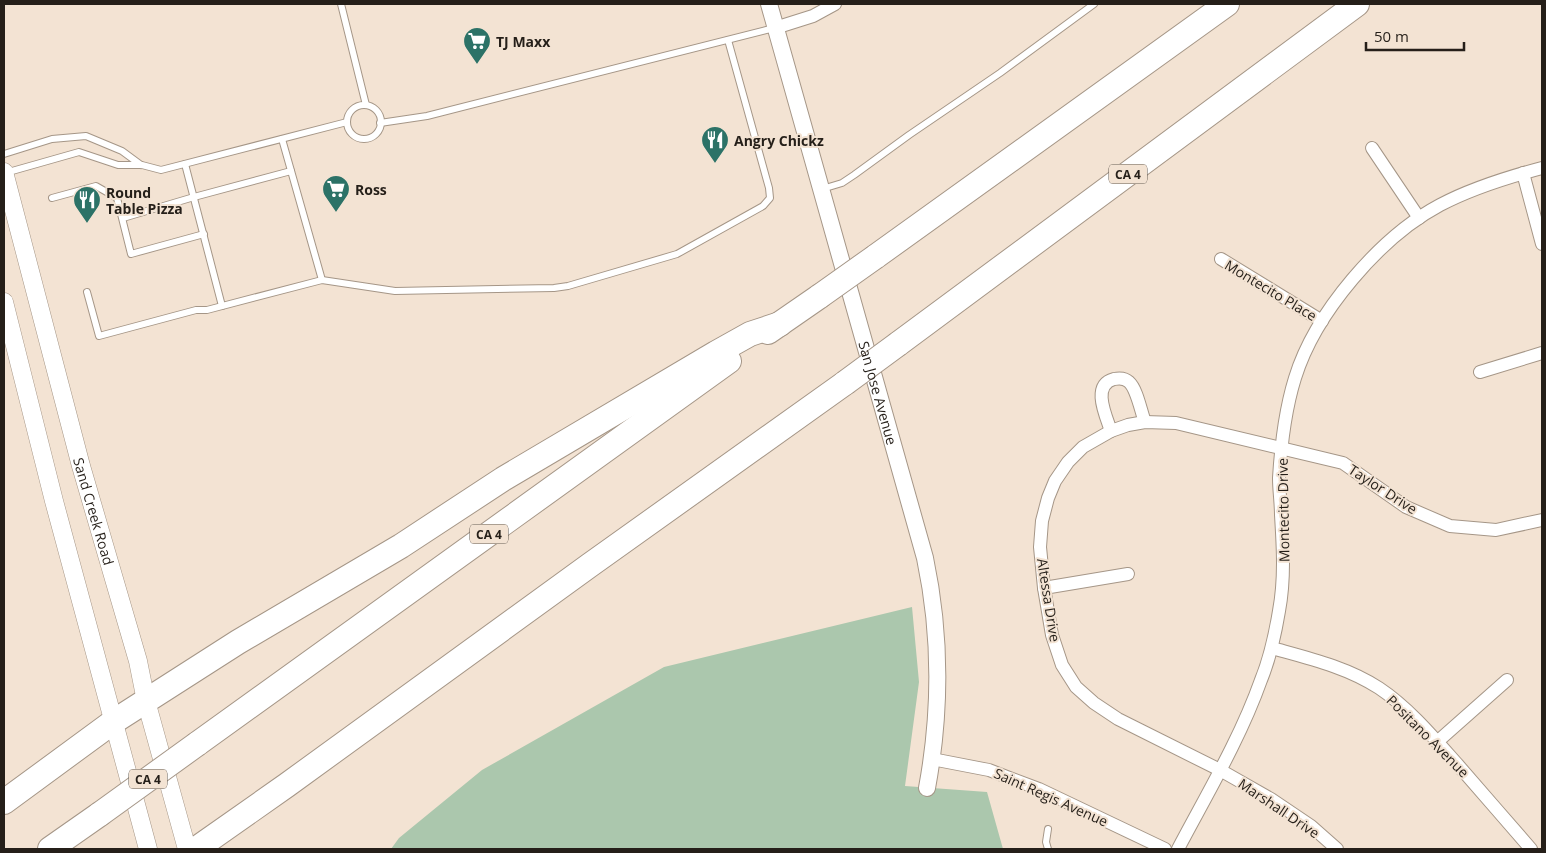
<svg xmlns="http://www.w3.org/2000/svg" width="1546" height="853" viewBox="0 0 1546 853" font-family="'Open Sans',sans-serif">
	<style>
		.green { fill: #abc7ad }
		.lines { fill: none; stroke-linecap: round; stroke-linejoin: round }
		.service-casing { stroke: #a59687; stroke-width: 8 }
		.minor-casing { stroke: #a59687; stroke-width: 14 }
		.tertiary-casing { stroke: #a59687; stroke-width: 18 }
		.secondary-casing { stroke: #a59687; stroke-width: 19 }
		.motorway-casing { stroke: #a59687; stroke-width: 26 }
		.service { stroke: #fff; stroke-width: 6 }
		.minor { stroke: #fff; stroke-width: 12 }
		.tertiary { stroke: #fff; stroke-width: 16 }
		.secondary { stroke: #fff; stroke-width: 18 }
		.motorway { stroke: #fff; stroke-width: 24 }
		.motorway-bridge-casing { stroke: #a59687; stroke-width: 26; stroke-linecap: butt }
		.motorway-bridge { stroke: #fff; stroke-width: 24 }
		.labels { text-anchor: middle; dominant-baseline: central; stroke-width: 4; stroke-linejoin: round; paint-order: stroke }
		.shield { fill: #f3e3d3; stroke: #635a51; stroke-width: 1 }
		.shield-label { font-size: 12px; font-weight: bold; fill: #251f19 }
		.poi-label { font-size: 14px; font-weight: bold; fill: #251f19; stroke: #f3e3d3; text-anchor: start }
		.street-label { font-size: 14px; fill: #251f19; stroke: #f3e3d3 }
	</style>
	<rect width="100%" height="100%" fill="#f3e3d3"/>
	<path class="green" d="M912,607L919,682L905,786L987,792L1003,849H391L399,838L482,770L664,667Z"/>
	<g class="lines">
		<defs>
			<g id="service">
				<path d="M341,4L366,105"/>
				<circle cx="364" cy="122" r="17"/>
				<path d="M380,123L427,116L774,28"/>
				<path d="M282,139L322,280"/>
				<path d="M4,154L52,139L86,136L122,151L141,165"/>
				<path d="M185,164L222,306"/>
				<path d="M5,173L79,152L118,165H142L161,170L347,122"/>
				<path d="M822,189L842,183L854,175L909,135L1000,73L1094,4"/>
				<path d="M52,198L96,186L117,198L131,254L204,234"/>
				<path d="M123,218L194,197L291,171"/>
				<path d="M87,292L99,336L196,310H207L322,280L395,291L554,288L568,286L677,254L763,206L770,198L769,188L728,40"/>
				<path d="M1048,849L1046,842L1048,829"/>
			</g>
			<g id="minor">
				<path d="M775,28L813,16L835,4"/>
				<path d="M1372,148L1419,218"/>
				<path d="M1523,173L1542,244"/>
				<path d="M1221,259L1322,321"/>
				<path d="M1480,372L1542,353"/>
				<path d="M1111,431C1106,416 1091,385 1114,379C1119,378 1125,378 1129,382C1137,389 1141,412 1145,422"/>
				<path d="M1044,588L1128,574"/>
				<path d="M1272,648C1308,658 1347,667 1379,688C1409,708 1434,738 1458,765C1482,793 1507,821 1531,849"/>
				<path d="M1437,742L1507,680"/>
				<path d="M932,759L989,770L1007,777L1039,789L1165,849"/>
				<path d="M1178,849C1207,794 1240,739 1261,680C1270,658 1275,635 1279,611C1285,579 1283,547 1281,515C1281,503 1279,490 1279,478C1281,445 1285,410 1295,378C1315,313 1380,237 1440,205C1472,188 1508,177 1542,168"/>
				<path d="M1337,849L1311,826L1271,799L1220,770L1118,719L1094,703L1076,687L1062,665L1052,635L1044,588L1040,547L1042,521L1048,498L1055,481L1068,462L1083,447L1111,431L1128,425L1145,422L1176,423L1343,463L1406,507L1450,526L1496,530L1542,520"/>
			</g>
			<g id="tertiary">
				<path id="s1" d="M769,4L925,558C941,634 941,712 927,788"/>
			</g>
			<g id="secondary">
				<path id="s2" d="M4,172L81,466L138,661L146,701L187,849"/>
				<path d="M4,302L54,501L148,849"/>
			</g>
			<g id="motorway">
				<path d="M875,257L1227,4"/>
				<path d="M768,332L820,296"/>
				<path d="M898,344L1357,4"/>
				<path d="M197,744L729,361"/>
				<path d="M4,802L113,722L238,642L401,546L503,479L716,353L750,334L780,324"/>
				<path d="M50,849L100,814"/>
				<path d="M196,849L287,785L590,565L845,383"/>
			</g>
		</defs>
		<use href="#service" class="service-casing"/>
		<use href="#minor" class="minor-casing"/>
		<use href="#tertiary" class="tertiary-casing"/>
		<use href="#secondary" class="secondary-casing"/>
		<use href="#motorway" class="motorway-casing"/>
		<use href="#service" class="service"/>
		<use href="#minor" class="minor"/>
		<use href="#tertiary" class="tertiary"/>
		<use href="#secondary" class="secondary"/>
		<use href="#motorway" class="motorway"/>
		<defs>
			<g id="motorway-bridge">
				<path d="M820,296L875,257"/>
				<path d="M845,383L898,344"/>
				<path d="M100,814L197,744"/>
			</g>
		</defs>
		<use href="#motorway-bridge" class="motorway-bridge-casing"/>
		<use href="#motorway-bridge" class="motorway-bridge"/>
	</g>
	<defs>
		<symbol id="supermarket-pin" viewBox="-11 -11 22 30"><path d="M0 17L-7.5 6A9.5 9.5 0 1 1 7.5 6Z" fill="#2c7267" stroke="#f3e3d3"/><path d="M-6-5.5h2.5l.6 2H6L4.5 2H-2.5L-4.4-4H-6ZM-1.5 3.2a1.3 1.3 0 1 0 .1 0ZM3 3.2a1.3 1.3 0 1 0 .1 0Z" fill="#fff"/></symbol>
		<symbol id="restaurant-pin" viewBox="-11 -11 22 30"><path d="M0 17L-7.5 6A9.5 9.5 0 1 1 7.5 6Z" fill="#2c7267" stroke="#f3e3d3"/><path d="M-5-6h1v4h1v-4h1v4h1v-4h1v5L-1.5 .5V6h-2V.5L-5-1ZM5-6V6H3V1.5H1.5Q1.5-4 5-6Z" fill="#fff"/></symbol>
	</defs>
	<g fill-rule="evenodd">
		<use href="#supermarket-pin" x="461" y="25" width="32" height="43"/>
		<use href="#restaurant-pin" x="699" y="124" width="32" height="43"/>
		<use href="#supermarket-pin" x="320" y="173" width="32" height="43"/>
		<use href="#restaurant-pin" x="71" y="184" width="32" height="43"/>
	</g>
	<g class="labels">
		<g class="shield">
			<rect x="1109" y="164.5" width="38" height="19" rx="4"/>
			<rect x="470" y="524.5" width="38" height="19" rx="4"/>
			<rect x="129" y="769.5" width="38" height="19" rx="4"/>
		</g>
		<g class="shield-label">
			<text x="1128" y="174">CA 4</text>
			<text x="489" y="534">CA 4</text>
			<text x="148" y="779">CA 4</text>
		</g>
		<g class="poi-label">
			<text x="496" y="41">TJ Maxx</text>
			<text x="734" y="140">Angry Chickz</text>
			<text x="355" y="189">Ross</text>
			<text x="106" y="192">Round<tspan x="106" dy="16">Table Pizza</tspan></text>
		</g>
		<g class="street-label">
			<text transform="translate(1271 290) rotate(31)">Montecito Place</text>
			<text stroke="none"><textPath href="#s1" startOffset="404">San Jose Avenue</textPath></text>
			<text transform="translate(1383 489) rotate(33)">Taylor Drive</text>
			<text transform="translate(1283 510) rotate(-91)">Montecito Drive</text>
			<text stroke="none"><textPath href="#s2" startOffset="351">Sand Creek Road</textPath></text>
			<text transform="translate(1049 600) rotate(81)">Altessa Drive</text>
			<text transform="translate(1428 736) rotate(45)">Positano Avenue</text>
			<text transform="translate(1051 797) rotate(24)">Saint Regis Avenue</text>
			<text transform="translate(1279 808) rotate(34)">Marshall Drive</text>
		</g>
	</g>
	<rect width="1546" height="853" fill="none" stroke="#251f19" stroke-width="10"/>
	<path d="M1366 42v8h98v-8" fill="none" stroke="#251f19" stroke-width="2.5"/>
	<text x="1374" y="42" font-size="15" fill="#251f19" stroke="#f3e3d3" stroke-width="4" paint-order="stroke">50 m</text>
</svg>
